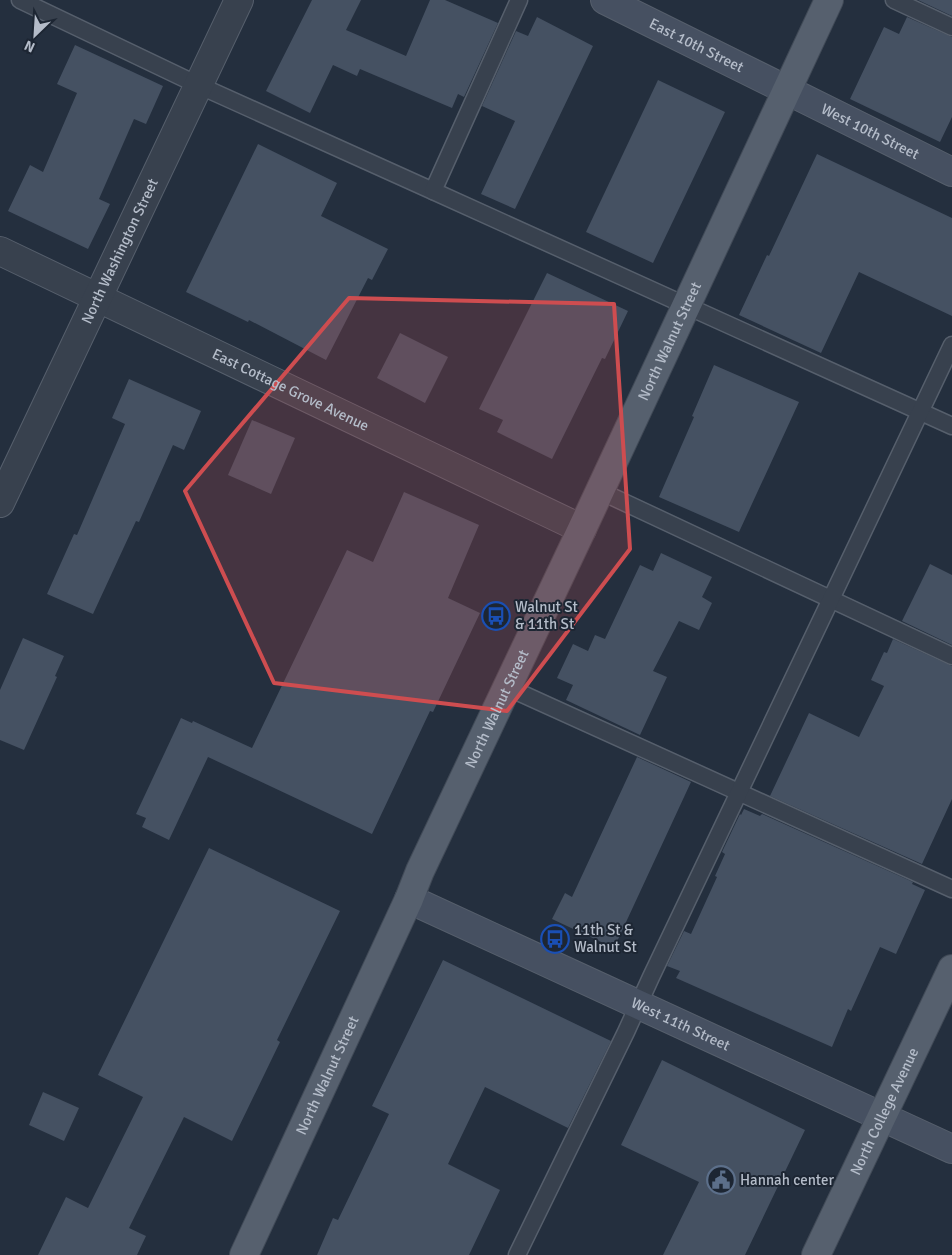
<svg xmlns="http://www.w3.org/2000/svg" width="952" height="1255" viewBox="0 0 952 1255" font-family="Signika,sans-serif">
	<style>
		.building { fill: #455162 }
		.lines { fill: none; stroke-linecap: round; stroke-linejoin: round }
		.lane-casing { stroke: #565f6c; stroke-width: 19 }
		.street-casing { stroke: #565f6c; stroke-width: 30 }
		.secondary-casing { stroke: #565f6c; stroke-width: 30 }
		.primary-casing { stroke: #414a57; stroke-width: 30 }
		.lane { stroke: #38414e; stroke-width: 16 }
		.street { stroke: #38414e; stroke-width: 28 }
		.secondary { stroke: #465061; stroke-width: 28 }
		.primary { stroke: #56606e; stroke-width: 28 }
		.marked { fill: #ce4d50; fill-opacity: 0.2; stroke: #ce4d50; stroke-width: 4; stroke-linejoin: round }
		.labels { text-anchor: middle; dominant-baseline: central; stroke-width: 4; stroke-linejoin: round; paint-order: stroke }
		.street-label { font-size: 15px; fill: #b4bcc9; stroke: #1d2633 }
		.poi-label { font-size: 15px; fill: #b4bcc9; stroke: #1d2633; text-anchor: start }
	</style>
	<rect width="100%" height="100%" fill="#242f3e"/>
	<g class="building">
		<path d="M312,0H361L346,30L406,56L430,0H445L498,23L464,97L458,94L452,108L360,69L357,76L333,65L310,113L266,91Z"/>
		<path d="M918,0H952V16Z"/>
		<path d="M537,17L593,46L515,209L481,194L515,121L482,106L516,31L528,36Z"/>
		<path d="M907,17L952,37V117L940,142L850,99L884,27L899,34Z"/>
		<path d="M75,45L163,86L146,124L134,119L99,199L110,204L88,249L8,211L30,165L43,172L77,93L57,84Z"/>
		<path d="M658,80L725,112L653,263L586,232Z"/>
		<path d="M258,144L337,183L321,216L388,249L372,280L368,278L326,360L249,320L248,322L186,292Z"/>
		<path d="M817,154L952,218V316L859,272L821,353L739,315L767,255L769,256Z"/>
		<path d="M547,273L628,311L605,359L602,358L552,459L497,432L503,420L479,409Z"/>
		<path d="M400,333L448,357L425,403L377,378Z"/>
		<path d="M714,365L799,402L739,532L659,497L694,417L692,416Z"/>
		<path d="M129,379L201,411L184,450L173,445L139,522L136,521L93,614L47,594L74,534L77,535L125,424L112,418Z"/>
		<path d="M252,420L295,438L271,494L228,475Z"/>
		<path d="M404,492L479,525L448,598L480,613L433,712L430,711L372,834L208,757L169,840L142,827L146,818L136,814L181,718L192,723L193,721L252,748L347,550L373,562Z"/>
		<path d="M661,553L712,577L702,597L712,603L699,630L679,621L653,671L667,677L640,735L566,700L573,685L557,678L573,644L588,651L595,635L605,639L640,565L653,571Z"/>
		<path d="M930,564L952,575V645L902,621Z"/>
		<path d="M23,638L64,656L55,676L57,677L24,750L0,740V690Z"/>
		<path d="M893,639L952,666V799L922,864L770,796L809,713L859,737L884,686L871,680L884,652L887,653Z"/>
		<path d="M637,757L691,782L614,948L552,919L565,893L572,897Z"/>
		<path d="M744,809L760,816L762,814L913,882L912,884L925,890L896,954L880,947L851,1011L848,1009L832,1047L676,978L680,971L667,966L684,931L691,934L717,877L715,876L725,854L722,852L740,814L741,815Z"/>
		<path d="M209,848L340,911L277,1040L280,1042L232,1141L184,1117L129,1228L146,1236L137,1255H38L66,1197L88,1208L143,1097L98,1075Z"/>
		<path d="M443,960L611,1041L568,1128L485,1087L448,1164L500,1190L469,1255H317L333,1218L338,1220L389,1114L372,1106Z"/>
		<path d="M662,1060L805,1130L745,1255H663L699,1182L621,1145Z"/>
		<path d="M43,1092L79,1108L64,1141L29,1125Z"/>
	</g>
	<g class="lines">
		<defs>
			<g id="lane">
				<path d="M20,0L198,85L433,191"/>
				<path d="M519,0L433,191L952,426"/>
				<path d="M894,0L952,27"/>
				<path d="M600,491L952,656"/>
				<path d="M507,687L952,889"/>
				<path d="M517,1255L626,1032L651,977L952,345"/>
			</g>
			<g id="street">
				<path id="s1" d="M0,251L582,529"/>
				<path id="s2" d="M0,503L239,0"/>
			</g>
			<g id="secondary">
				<path id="s3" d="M605,0L952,172"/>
				<path id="s4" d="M409,899L952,1149"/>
			</g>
			<g id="primary">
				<path id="s5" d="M244,1255L409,899L420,871L582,529L829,0"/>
				<path id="s6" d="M816,1255L952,969"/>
			</g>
		</defs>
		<use href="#lane" class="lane-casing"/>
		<use href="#street" class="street-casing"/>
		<use href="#secondary" class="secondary-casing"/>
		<use href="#primary" class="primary-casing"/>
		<use href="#lane" class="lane"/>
		<use href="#street" class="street"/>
		<use href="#secondary" class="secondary"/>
		<use href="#primary" class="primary"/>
	</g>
	<path class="marked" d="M349,298L614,304L630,549L507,711L274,683L185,491Z"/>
	<defs>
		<symbol id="bus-ring" viewBox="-11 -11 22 22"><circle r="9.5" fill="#1d2633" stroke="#1a4fb4" stroke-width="1.5"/><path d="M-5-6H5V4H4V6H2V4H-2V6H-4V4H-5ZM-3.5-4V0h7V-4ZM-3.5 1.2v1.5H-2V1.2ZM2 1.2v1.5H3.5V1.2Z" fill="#1a4fb4"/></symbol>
		<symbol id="civic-ring" viewBox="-11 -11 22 22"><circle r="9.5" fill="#1d2633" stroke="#5c6f8a" stroke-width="1.5"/><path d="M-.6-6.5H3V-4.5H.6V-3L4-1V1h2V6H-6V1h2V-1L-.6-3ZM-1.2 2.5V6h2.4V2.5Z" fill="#5c6f8a"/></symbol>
	</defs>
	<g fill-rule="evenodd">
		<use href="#bus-ring" x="480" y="600" width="32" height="32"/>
		<use href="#bus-ring" x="539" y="923" width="32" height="32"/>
		<use href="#civic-ring" x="705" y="1164" width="32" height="32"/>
	</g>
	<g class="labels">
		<g class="street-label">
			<text stroke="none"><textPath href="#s3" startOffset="102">East 10th Street</textPath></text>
			<text stroke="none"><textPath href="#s3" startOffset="296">West 10th Street</textPath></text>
			<text stroke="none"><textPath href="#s2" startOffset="279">North Washington Street</textPath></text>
			<text stroke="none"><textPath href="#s5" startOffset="1008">North Walnut Street</textPath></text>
			<text stroke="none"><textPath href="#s1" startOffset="322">East Cottage Grove Avenue</textPath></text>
			<text stroke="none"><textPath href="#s5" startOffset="602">North Walnut Street</textPath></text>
			<text stroke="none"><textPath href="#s4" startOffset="299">West 11th Street</textPath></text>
			<text stroke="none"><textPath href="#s5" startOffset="198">North Walnut Street</textPath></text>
			<text stroke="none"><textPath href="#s6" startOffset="159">North College Avenue</textPath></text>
		</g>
		<g class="poi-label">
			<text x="515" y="607">Walnut St<tspan x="515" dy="17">&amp; 11th St</tspan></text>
			<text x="574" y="930">11th St &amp;<tspan x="574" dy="17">Walnut St</tspan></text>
			<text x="740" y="1180">Hannah center</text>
		</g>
	</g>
	<g transform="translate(35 35) rotate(205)" stroke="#1d2633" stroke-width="4" paint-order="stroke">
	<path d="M0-4L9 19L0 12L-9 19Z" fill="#b4bcc9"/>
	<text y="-8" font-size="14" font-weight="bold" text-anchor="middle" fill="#b4bcc9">N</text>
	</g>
</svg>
